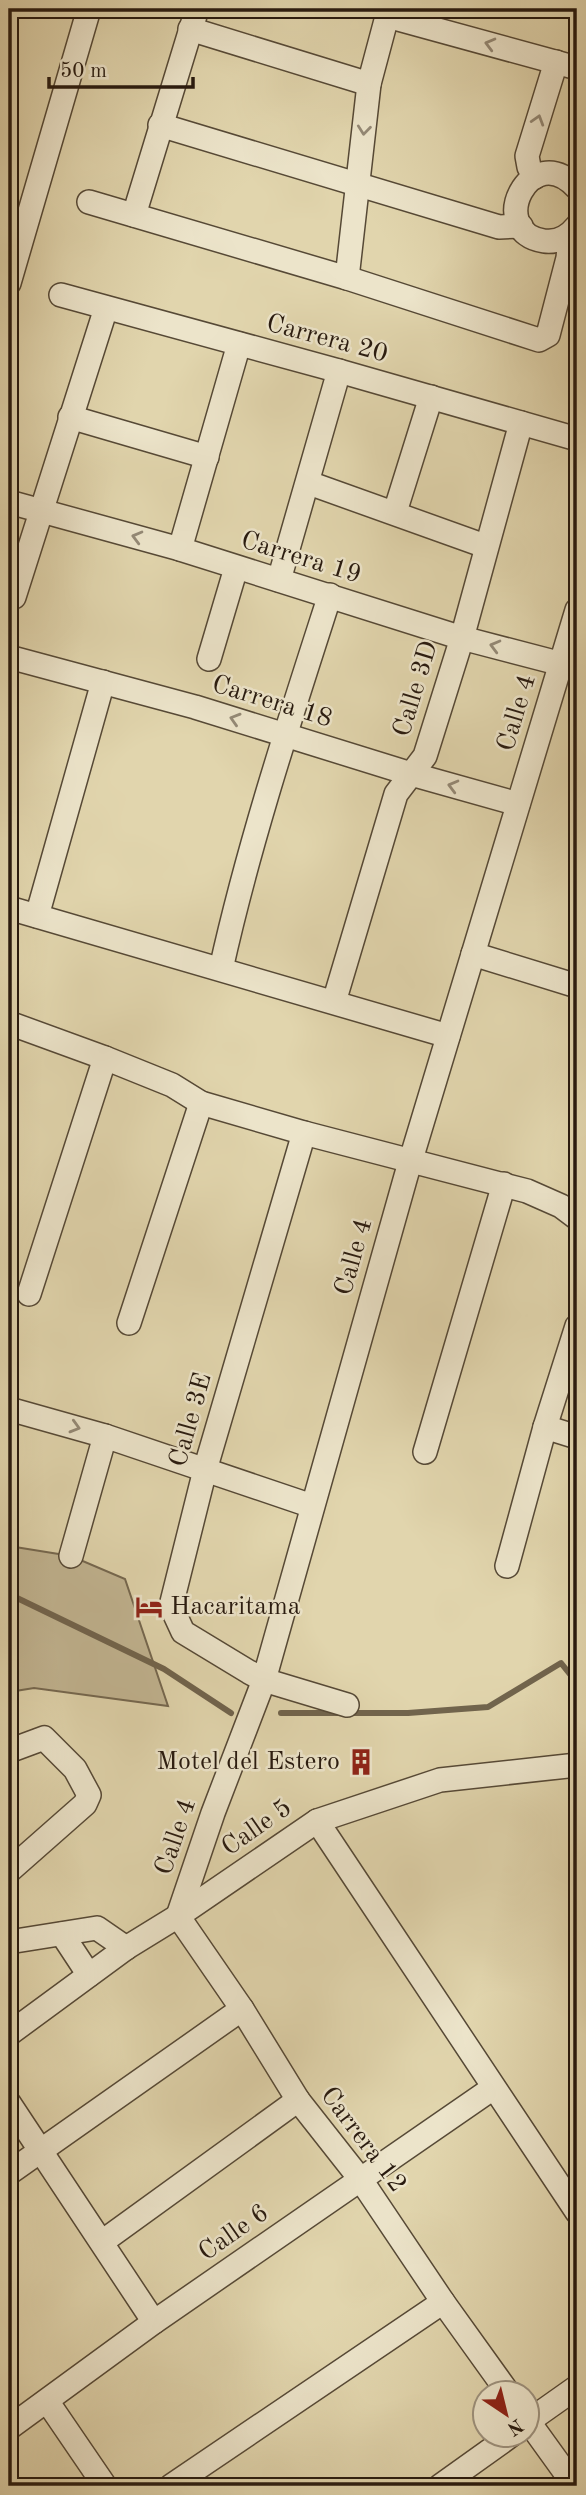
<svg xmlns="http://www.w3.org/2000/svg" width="586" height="2495" viewBox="0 0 586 2495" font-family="'Old Standard TT',serif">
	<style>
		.green { fill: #c2b592; stroke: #756850; stroke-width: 2 }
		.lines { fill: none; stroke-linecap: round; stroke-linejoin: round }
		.stream { stroke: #71644d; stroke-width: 6 }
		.minor-casing { stroke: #564936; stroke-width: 26 }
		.minor { stroke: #ece4ca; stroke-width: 23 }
		.oneway { stroke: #948976 }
		.labels { text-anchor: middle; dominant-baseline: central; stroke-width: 5; stroke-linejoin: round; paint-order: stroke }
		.street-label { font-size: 26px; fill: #281a0f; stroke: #ece4ca }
		.poi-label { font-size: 26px; fill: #281a0f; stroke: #ece4ca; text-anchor: start }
	</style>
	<rect width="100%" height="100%" fill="#e1d5ad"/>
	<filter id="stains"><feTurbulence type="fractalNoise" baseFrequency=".00286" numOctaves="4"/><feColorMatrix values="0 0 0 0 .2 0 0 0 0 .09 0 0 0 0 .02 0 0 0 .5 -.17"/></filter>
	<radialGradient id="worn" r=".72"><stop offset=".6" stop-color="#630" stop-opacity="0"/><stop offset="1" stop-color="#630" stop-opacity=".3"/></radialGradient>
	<path class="green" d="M9,1546L71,1556L125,1579L168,1706L34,1688L9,1692Z"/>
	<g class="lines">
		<g class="stream">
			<path d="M9,1598L15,1597L164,1669L231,1713"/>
			<path d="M281,1713H408L488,1707L561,1663L577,1683"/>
		</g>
		<defs>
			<g id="minor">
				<path d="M387,16L577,68"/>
				<path d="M190,29L369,84"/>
				<path d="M160,125L499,227L521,226"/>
				<path d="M535,177L529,167L527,156L556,62"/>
				<path d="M577,188C530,137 485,232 544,241C557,243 569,236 577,226"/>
				<path d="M89,202L347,278L539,340L548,335L568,258L569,247L564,238"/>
				<path d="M134,215L197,9"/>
				<path d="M347,278L369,84L389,9"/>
				<path d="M9,283L89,9"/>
				<path d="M61,295L339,371L577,439"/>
				<path d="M70,417L207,457"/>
				<path d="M309,483L485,546"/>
				<path d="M9,502L180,549L462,638L577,668"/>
				<path d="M395,512L431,397"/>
				<path d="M180,549L239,344"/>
				<path d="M279,580L339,371"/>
				<path d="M14,597L106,308"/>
				<path d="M9,657L195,707L411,774L518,804"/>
				<path d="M209,659L236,568"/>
				<path d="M9,908L448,1036"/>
				<path d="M37,916L103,682"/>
				<path d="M473,954L577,986"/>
				<path d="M221,969C249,843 290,719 330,595"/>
				<path d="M334,1002L396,794L425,756L462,638L521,423"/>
				<path d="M9,1023L105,1058L172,1085L201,1103L304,1133L527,1191L561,1206L577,1218"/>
				<path d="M304,1133L205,1470L171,1606L183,1632L249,1672L264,1680L347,1705"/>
				<path d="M29,1294L105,1058"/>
				<path d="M129,1323L201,1103"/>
				<path d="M9,1409L105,1436L312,1506"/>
				<path d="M545,1427L577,1437"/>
				<path d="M425,1452L504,1184"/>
				<path d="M71,1556L105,1436"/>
				<path d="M507,1566L545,1427L577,1326"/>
				<path d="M9,1751L44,1738L75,1769L89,1795L85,1804L9,1871"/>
				<path d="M317,1821L577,2212"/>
				<path d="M62,1934L89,1975"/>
				<path d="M9,1942L97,1928L126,1948"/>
				<path d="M9,2034L126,1948L178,1916L317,1821L440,1780L577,1765"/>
				<path d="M9,2103L154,2322"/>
				<path d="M9,2173L242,2009"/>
				<path d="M102,2242L298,2100"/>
				<path d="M509,2394L443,2302L361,2180L298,2100L242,2009L178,1916L213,1813L264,1680L406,1176L577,610"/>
				<path d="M47,2401L105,2486"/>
				<path d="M526,2418L575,2486"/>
				<path d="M526,2423L577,2387"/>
				<path d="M9,2428L154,2322L493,2088"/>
				<path d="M171,2486L443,2302"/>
				<path d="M440,2486L510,2436"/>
			</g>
		</defs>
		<use href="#minor" class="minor-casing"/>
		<use href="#minor" class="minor"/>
	</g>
	<defs><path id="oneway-chevron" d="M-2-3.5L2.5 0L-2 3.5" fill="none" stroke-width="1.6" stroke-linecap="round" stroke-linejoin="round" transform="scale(1.75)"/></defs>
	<g class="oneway">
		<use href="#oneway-chevron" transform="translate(490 44) rotate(-165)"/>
		<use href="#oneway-chevron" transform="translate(538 120) rotate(-73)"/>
		<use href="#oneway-chevron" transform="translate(364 130) rotate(96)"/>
		<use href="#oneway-chevron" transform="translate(137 537) rotate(-165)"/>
		<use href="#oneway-chevron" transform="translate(495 646) rotate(-165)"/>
		<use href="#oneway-chevron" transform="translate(235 719) rotate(-163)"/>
		<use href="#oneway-chevron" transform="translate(453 786) rotate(-165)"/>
		<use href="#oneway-chevron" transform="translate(75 1427) rotate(16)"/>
	</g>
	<defs>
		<symbol id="hotel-bare" viewBox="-9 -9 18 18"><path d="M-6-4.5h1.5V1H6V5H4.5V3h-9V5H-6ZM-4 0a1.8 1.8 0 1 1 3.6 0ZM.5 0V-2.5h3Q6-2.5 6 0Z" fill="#8f2418" stroke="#ece4ca" stroke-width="2.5" paint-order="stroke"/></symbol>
		<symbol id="building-bare" viewBox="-9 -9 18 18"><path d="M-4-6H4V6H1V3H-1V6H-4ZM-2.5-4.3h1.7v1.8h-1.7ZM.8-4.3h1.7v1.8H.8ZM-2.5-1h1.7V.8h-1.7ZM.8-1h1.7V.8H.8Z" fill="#8f2418" stroke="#ece4ca" stroke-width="2.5" paint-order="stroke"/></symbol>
	</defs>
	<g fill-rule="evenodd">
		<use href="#hotel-bare" x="130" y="1588" width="38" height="38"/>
		<use href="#building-bare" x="342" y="1743" width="38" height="38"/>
	</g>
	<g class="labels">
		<g class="street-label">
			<text transform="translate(327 339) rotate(15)">Carrera 20</text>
			<text transform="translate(301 558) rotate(17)">Carrera 19</text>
			<text transform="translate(416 689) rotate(-73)">Calle 3D</text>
			<text transform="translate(272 702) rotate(17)">Carrera 18</text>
			<text transform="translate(517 713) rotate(-73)">Calle 4</text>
			<text transform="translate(354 1257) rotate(-74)">Calle 4</text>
			<text transform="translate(191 1420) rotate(-74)">Calle 3E</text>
			<text transform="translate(257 1828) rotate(-35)">Calle 5</text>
			<text transform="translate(176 1837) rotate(-71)">Calle 4</text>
			<text transform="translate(363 2140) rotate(53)">Carrera 12</text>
			<text transform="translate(234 2233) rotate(-35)">Calle 6</text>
		</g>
		<g class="poi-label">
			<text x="170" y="1607">Hacaritama</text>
			<text x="340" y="1762" text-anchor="end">Motel del Estero</text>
		</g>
	</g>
	<rect width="586" height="2495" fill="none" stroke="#e1d5ad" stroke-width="35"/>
	<rect x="10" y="10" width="565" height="2474" fill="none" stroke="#281a0f" stroke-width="3.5"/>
	<rect x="18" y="18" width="551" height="2460" fill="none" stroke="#281a0f" stroke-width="2"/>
	<g transform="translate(506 2414) rotate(145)"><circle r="33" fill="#ece4ca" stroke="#9e937f" stroke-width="2"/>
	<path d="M0-5L12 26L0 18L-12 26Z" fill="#8f2418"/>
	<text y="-10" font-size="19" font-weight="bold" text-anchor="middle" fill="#281a0f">N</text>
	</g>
	<path d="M49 77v10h144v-10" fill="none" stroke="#281a0f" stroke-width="3.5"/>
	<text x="60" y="77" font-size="21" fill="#281a0f" stroke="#ece4ca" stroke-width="5" paint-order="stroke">50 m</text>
	<rect width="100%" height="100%" filter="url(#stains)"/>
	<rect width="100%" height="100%" fill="url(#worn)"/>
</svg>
